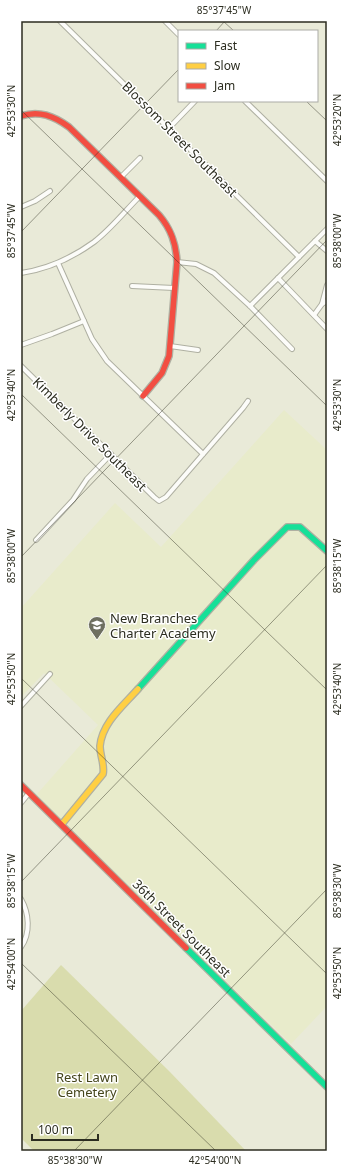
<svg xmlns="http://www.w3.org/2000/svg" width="348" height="1172" viewBox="0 0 348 1172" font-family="'Noto Sans',sans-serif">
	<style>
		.built { fill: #e8ebcb }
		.green { fill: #d9dcad }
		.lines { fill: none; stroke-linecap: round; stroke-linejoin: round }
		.street-casing { stroke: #afb0a2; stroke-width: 6 }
		.fast-casing { stroke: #afb0a2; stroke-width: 8 }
		.slow-casing { stroke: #afb0a2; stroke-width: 8 }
		.jam-casing { stroke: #afb0a2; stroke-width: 8 }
		.street { stroke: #fcfcf9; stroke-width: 4 }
		.fast { stroke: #16e098; stroke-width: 5.5 }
		.slow { stroke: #ffcf43; stroke-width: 5.5 }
		.jam { stroke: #f24e42; stroke-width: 5.5 }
		.ticks { fill: none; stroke: #2c2d20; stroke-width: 1; stroke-opacity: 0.45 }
		.labels { text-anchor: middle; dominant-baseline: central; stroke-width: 3; stroke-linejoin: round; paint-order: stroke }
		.street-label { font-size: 13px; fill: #2c2d20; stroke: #fff }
		.poi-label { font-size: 13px; fill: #2c2d20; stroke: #fff; text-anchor: start }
		.park-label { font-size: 13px; fill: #44451b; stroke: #fff }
		.neatline { fill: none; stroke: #2c2d20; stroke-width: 1.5 }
		.ticks-label { font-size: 10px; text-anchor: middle; fill: #2c2d20 }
	</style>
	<rect width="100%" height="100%" fill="#e9ead8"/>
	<path class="built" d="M284,410L327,450V1006L291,1044L62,824L37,794L98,725L44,673L21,697V608L115,503L161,547Z"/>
	<path class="green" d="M61,965L169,1071L246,1151H34L21,1138V1011Z"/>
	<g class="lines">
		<defs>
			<g id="street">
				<path d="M60,21L299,257"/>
				<path d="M165,21L179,35"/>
				<path d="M245,101L327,181"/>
				<path d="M169,128L195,101"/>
				<path d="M121,177L140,158"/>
				<path d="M21,207L35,201L50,191"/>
				<path d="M315,241L327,251"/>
				<path d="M177,262L196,264L214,273L250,306L292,349"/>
				<path d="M58,263L92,339L107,361L203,454"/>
				<path d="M21,273C48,269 72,258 94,242C111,229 125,211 140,196"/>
				<path d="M278,278L327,329"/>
				<path d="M132,286L174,288"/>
				<path d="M322,304L327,285"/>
				<path d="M250,306L327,229"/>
				<path d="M314,315L322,304L327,301"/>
				<path d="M21,345L52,334L84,321"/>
				<path d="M170,346L198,350"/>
				<path d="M21,366L154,497L159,501L166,497L243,408L248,401"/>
				<path d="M36,540L73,500L87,479L111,454"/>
				<path d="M21,706L50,674"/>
				<path d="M21,803L29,793"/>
				<path d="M21,899C29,913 31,933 21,947"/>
			</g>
			<g id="fast">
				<path d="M138,689L254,560L287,527H300L327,551"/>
				<path d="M186,948L327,1087"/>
			</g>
			<path id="slow" d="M62,824L103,774C105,765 100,756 100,746C102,723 123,706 138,689"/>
			<g id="jam">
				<path d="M21,116C39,110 54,116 69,127L159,215C171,229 176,243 177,262L169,356L162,373L143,396"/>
				<path d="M21,785L186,948"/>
			</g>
		</defs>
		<use href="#street" class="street-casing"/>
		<use href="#fast" class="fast-casing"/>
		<use href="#slow" class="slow-casing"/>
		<use href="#jam" class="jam-casing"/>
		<use href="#street" class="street"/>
		<use href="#fast" class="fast"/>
		<use href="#slow" class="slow"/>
		<use href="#jam" class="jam"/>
	</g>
	<path class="ticks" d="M223,21L234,31M216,31L225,21M306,101L327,121M21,110L327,406M21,232L179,69M21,394L327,690M21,557L327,240M21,678L327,974M21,882L327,565M21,963L216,1151M74,1151L327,889"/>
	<defs>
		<symbol id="school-pin" viewBox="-11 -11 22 30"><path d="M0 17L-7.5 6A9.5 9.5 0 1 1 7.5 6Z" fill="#6e6f60" stroke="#fff"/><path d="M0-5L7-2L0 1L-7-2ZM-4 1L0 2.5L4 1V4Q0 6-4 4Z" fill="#fff"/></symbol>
	</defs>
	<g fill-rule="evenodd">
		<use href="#school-pin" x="87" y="615" width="20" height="27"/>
	</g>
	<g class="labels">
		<g class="street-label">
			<text transform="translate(180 139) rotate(45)">Blossom Street Southeast</text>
			<text transform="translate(90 434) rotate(45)">Kimberly Drive Southeast</text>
			<text transform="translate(182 928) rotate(45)">36th Street Southeast</text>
		</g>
		<g class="poi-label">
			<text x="110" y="618">New Branches<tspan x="110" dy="15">Charter Academy</tspan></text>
		</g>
		<g class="park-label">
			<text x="87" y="1077">Rest Lawn<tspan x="87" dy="15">Cemetery</tspan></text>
		</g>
	</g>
	<rect width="348" height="1172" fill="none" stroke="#ffffff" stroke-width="44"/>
	<rect x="178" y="30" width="140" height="72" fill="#ffffff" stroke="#ababa6"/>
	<rect x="186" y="43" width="20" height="6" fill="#16e098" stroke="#ababa6"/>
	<text x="214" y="50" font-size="12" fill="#2c2d20">Fast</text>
	<rect x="186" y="63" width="20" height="6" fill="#ffcf43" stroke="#ababa6"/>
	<text x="214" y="70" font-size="12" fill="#2c2d20">Slow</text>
	<rect x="186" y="83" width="20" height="6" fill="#f24e42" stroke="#ababa6"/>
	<text x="214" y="90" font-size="12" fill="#2c2d20">Jam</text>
	<path d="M32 1134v6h66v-6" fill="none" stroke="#2c2d20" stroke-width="2"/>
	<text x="38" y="1134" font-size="12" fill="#2c2d20" stroke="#ffffff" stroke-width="3" paint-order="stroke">100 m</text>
	<rect x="22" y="22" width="304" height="1128" class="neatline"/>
	<g class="ticks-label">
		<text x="224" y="14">85°37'45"W</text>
		<text transform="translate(11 111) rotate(-90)" y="4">42°53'30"N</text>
		<text transform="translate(337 120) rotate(-90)" y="4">42°53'20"N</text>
		<text transform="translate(11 231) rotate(-90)" y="4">85°37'45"W</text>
		<text transform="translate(337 241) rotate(-90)" y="4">85°38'00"W</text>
		<text transform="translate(11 395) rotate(-90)" y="4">42°53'40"N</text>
		<text transform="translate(337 405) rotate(-90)" y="4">42°53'30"N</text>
		<text transform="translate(11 556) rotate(-90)" y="4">85°38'00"W</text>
		<text transform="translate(337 566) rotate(-90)" y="4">85°38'15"W</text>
		<text transform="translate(11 679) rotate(-90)" y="4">42°53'50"N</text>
		<text transform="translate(337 689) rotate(-90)" y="4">42°53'40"N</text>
		<text transform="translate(11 881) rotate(-90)" y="4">85°38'15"W</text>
		<text transform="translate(337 891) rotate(-90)" y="4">85°38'30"W</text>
		<text transform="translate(11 964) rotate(-90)" y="4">42°54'00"N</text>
		<text transform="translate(337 973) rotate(-90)" y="4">42°53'50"N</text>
		<text x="75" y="1164">85°38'30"W</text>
		<text x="215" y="1164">42°54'00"N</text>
	</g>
</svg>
